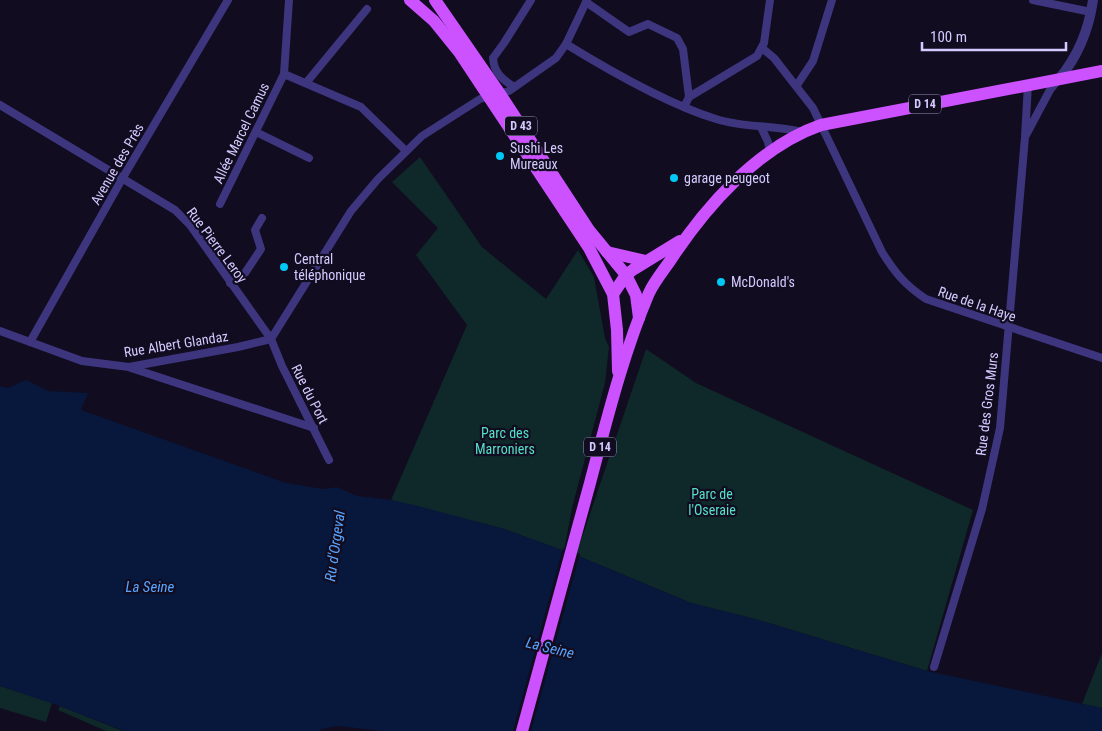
<svg xmlns="http://www.w3.org/2000/svg" width="1102" height="731" viewBox="0 0 1102 731" font-family="'Roboto Condensed',sans-serif">
	<style>
		.green { fill: #0f2829 }
		.water { fill: #08173c }
		.pier { fill: #110c1f }
		.lines { fill: none; stroke-linecap: round; stroke-linejoin: round }
		.minor { stroke: #3e357f; stroke-width: 8 }
		.tertiary { stroke: #3e357f; stroke-width: 10 }
		.primary { stroke: #cc51ff; stroke-width: 12 }
		.poi-dot { fill: #00c9f5; stroke: #110c1f; stroke-width: 2 }
		.labels { text-anchor: middle; dominant-baseline: central; stroke-width: 4.5; stroke-linejoin: round; paint-order: stroke }
		.shield { fill: #110c1f; stroke: #9a91bc; stroke-width: 1 }
		.shield-label { font-size: 12px; font-weight: bold; fill: #d4caff }
		.street-label { font-size: 14px; fill: #d4caff; stroke: #110c1f }
		.poi-label { font-size: 14px; fill: #d4caff; stroke: #110c1f; text-anchor: start }
		.park-label { font-size: 14px; fill: #54e1c9; stroke: #110c1f }
		.water-label { font-size: 15px; font-style: italic; fill: #58a4ff; stroke: #110c1f }
	</style>
	<rect width="100%" height="100%" fill="#110c1f"/>
	<g class="green">
		<path d="M420,157L482,247L546,299L578,250L594,277L605,338L609,347L605,383L572,508L564,551L504,529L391,500L467,325L416,255L438,228L392,182Z"/>
		<path d="M646,349L696,383L973,510L927,671L755,619L691,603L576,555Z"/>
		<path d="M1102,653V708L1082,704Z"/>
		<path d="M0,686L52,703L46,722L0,708Z"/>
		<path d="M60,706L123,731H106L58,710Z"/>
	</g>
	<path class="water" d="M26,380L48,391L88,393L81,410L286,483L324,489L337,487L357,496L391,500L418,506L504,529L576,555L691,603L755,619L927,671L1102,708V731H383L338,726L321,729L320,731H124L60,706L0,686V386L8,388Z"/>
	<path class="pier" d="M563,548L580,554L531,731H513Z"/>
	<g class="lines">
		<g class="minor">
			<path d="M1033,0L1091,12"/>
			<path d="M586,2L629,32L648,24L677,38L683,49L689,97L684,107"/>
			<path d="M566,44C610,71 667,104 716,119C744,128 774,125 802,132"/>
			<path d="M762,48L774,58L813,108L882,252C895,273 905,285 926,299L1102,358"/>
			<path d="M284,74L361,107L406,151"/>
			<path d="M306,83L367,9"/>
			<path d="M797,85L813,61L832,0"/>
			<path d="M514,87C502,79 494,73 493,58L504,43L531,0"/>
			<path d="M689,97L757,56L764,43L770,0"/>
			<path d="M0,105L175,210L190,225L271,339L282,366L329,460"/>
			<path d="M761,127L768,142L770,152"/>
			<path d="M256,132L309,158"/>
			<path d="M1026,135L1050,90L1058,80"/>
			<path d="M220,204L284,74L289,0"/>
			<path d="M230,283L245,273L261,249L255,230L262,218"/>
			<path d="M0,331L82,361L129,367L238,347L271,339"/>
			<path d="M271,339L351,211L378,179L422,136L480,99L509,91L556,58L566,44L587,0"/>
			<path d="M30,342L122,179L228,0"/>
			<path d="M131,368L314,428"/>
			<path d="M934,667L982,509L1000,428L1025,137L1028,84"/>
		</g>
		<path class="tertiary" d="M1059,79C1078,56 1089,29 1093,0"/>
		<g class="primary">
			<path d="M410,0L434,21L459,52L589,248L613,294L617,330L618,371"/>
			<path d="M435,0L500,94L589,230L626,275L636,295L639,318"/>
			<path d="M607,252L646,261"/>
			<path d="M613,294L626,275L634,269L680,241"/>
			<path d="M522,731C545,648 567,566 590,483C607,419 623,354 649,293C654,282 663,271 670,261C706,206 758,147 821,125L1102,71"/>
		</g>
	</g>
	<g class="poi-dot">
		<circle cx="500" cy="156" r="5"/>
		<circle cx="674" cy="178" r="5"/>
		<circle cx="284" cy="267" r="5"/>
		<circle cx="721" cy="282" r="5"/>
	</g>
	<g class="labels">
		<g class="shield">
			<rect x="909" y="94.5" width="32" height="19" rx="4"/>
			<rect x="505" y="116.5" width="32" height="19" rx="4"/>
			<rect x="584" y="437.5" width="32" height="19" rx="4"/>
		</g>
		<g class="shield-label">
			<text x="925" y="104">D 14</text>
			<text x="521" y="126">D 43</text>
			<text x="600" y="447">D 14</text>
		</g>
		<g class="street-label">
			<text transform="translate(241 133) rotate(-64)">Allée Marcel Camus</text>
			<text transform="translate(117 164) rotate(-60)">Avenue des Près</text>
			<text transform="translate(217 245) rotate(53)">Rue Pierre Leroy</text>
			<text transform="translate(977 304) rotate(19)">Rue de la Haye</text>
			<text transform="translate(176 344) rotate(-9)">Rue Albert Glandaz</text>
			<text transform="translate(310 394) rotate(63)">Rue du Port</text>
			<text transform="translate(987 404) rotate(-83)">Rue des Gros Murs</text>
		</g>
		<g class="poi-label">
			<text x="510" y="148">Sushi Les<tspan x="510" dy="16">Mureaux</tspan></text>
			<text x="684" y="178">garage peugeot</text>
			<text x="294" y="259">Central<tspan x="294" dy="16">téléphonique</tspan></text>
			<text x="731" y="282">McDonald's</text>
		</g>
		<g class="park-label">
			<text x="505" y="433">Parc des<tspan x="505" dy="16">Marroniers</tspan></text>
			<text x="712" y="494">Parc de<tspan x="712" dy="16">l'Oseraie</tspan></text>
		</g>
		<g class="water-label">
			<text transform="translate(335 546) rotate(-82)">Ru d'Orgeval</text>
			<text x="150" y="587">La Seine</text>
			<text transform="translate(550 648) rotate(14)">La Seine</text>
		</g>
	</g>
	<path d="M922 42v8h144v-8" fill="none" stroke="#d4caff" stroke-width="2.5"/>
	<text x="930" y="42" font-size="15" fill="#d4caff" stroke="#110c1f" stroke-width="4" paint-order="stroke">100 m</text>
</svg>
